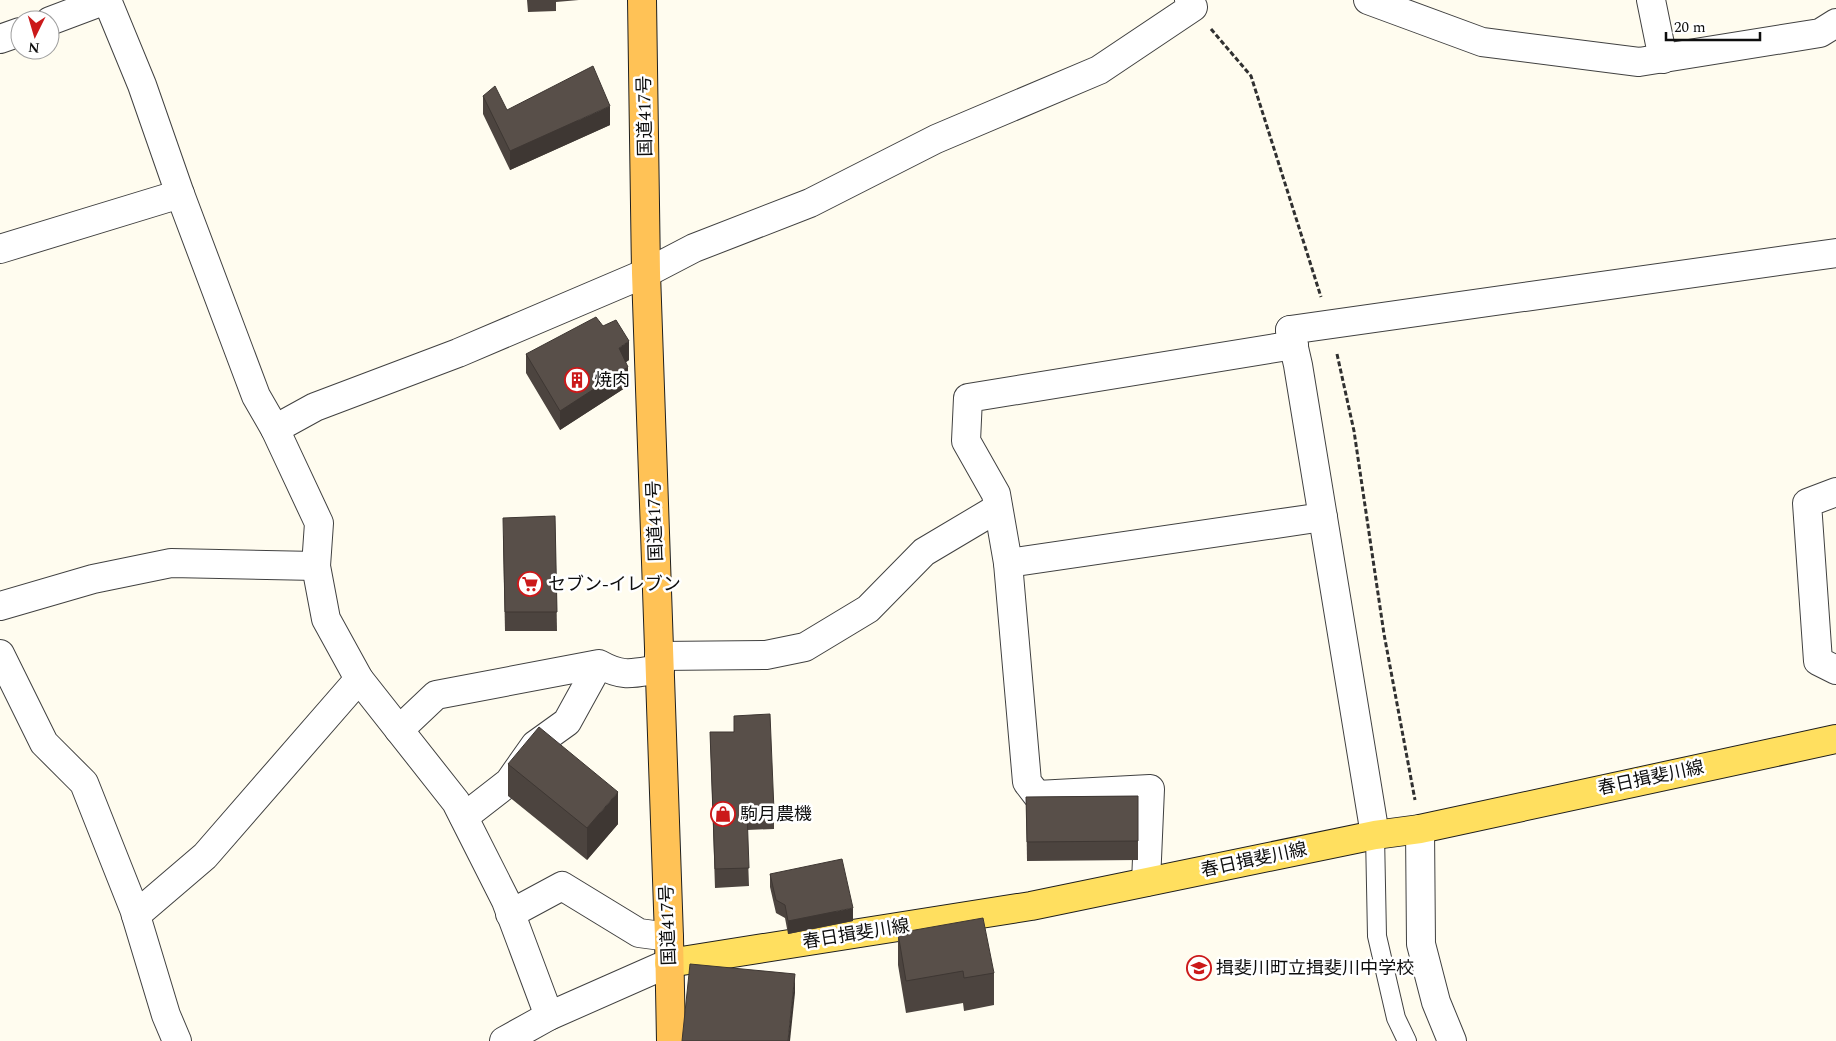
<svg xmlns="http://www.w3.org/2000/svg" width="1836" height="1041" viewBox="0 0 1836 1041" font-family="Spectral,'Noto Sans JP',serif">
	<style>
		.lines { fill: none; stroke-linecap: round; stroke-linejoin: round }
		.service-casing { stroke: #414141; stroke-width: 20 }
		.minor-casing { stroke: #414141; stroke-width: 30 }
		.tertiary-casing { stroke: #414141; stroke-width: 30 }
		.primary-casing { stroke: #1f1f1f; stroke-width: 30 }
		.trunk-casing { stroke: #1f1f1f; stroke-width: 30 }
		.path { stroke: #303030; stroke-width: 3; stroke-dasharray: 5 2.5; stroke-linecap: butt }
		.service { stroke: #fff; stroke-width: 18 }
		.minor { stroke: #fff; stroke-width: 28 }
		.tertiary { stroke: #fff; stroke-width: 28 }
		.primary { stroke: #ffdf5f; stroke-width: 28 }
		.trunk { stroke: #ffc256; stroke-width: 28 }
		.wall { fill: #4c443f }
		.shaded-wall { fill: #3e3733 }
		.building { fill: #584f49; stroke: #3e3733 }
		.labels { text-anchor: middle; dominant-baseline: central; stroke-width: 5; stroke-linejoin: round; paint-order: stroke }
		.street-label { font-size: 18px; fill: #0e0e0e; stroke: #fff }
		.poi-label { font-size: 18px; fill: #0e0e0e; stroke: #fff; text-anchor: start }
	</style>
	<rect width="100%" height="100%" fill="#fffcef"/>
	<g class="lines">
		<defs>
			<path id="service" d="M1375,835L1377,936L1396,1018L1407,1041"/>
			<g id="minor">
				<path d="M107,0L142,85L180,194L256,396L275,429L319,523L316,566L326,619L359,679L456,802L506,901L549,1016"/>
				<path d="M1368,0L1482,42L1639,62L1820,33L1836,23"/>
				<path d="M1651,0L1663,59"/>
				<path d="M50,21L106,0"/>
				<path d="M0,39L20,32"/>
				<path d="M0,249L180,194"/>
				<path d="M1290,330L1298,365L1375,835"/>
				<path d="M275,429L315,407L458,353L646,273L694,248L810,203L936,139L1099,70L1193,7L1189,0"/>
				<path d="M1836,492L1807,503L1818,661L1836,670"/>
				<path d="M1008,563L1323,517"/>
				<path d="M0,606L93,579L171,563L316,566"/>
				<path d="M0,654L44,743L84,783L134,909L166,1015L177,1041"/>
				<path d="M659,656L766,655L805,647L868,609L924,552L998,508"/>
				<path d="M399,730L436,695L599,664C624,678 633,673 660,669"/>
				<path d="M464,817L509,782L535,745L567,722L594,673L596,665"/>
				<path d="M1420,829L1421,944L1436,1002L1452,1041"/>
				<path d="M1146,882L1150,789L1037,795L1027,782L1008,563L996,494L966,441L968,398L1294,345"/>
				<path d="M510,914L562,886L639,933L669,937"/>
				<path d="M136,915L205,856L359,679"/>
				<path d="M504,1041L549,1016L669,963"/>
			</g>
			<path id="tertiary" d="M1290,330L1836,253"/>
			<path id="primary" d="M669,963L1031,906L1375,835L1420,829L1836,739"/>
			<path id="trunk" d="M642,0L646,273L669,937L671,1041"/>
		</defs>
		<use href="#service" class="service-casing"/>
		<use href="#minor" class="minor-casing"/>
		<use href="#tertiary" class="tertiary-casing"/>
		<use href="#primary" class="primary-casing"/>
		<use href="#trunk" class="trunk-casing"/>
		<g class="path">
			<path d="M1211,29L1251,76L1321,297"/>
			<path d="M1337,354L1354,431L1384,634L1415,800"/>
		</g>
		<use href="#service" class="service"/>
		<use href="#minor" class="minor"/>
		<use href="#tertiary" class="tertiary"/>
		<use href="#primary" class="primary"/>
		<use href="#trunk" class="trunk"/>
	</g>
	<g class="wall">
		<path d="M527,0H579L556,2V11L528,12Z"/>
		<path d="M483,96L507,110L610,125L510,170L483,114Z"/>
		<path d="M526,354L629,360L626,362L628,386L560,430L526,373Z"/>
		<path d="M555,516L557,631H505L503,536Z"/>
		<path d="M734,716L774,811V829L747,830L749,886L715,888L710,732H734Z"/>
		<path d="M508,764L618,824L587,860L508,796Z"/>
		<path d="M1138,796V860L1027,861L1026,797Z"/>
		<path d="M770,874L853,921L788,934L785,918L776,913L770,887Z"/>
		<path d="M898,933L994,973V1005L964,1011L963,1003L906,1013L898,965Z"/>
	</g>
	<g class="shaded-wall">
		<path d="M610,106V125L510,170V151Z"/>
		<path d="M629,341V360L619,367V348Z"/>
		<path d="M628,367V386L560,430V411Z"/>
		<path d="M618,792V824L587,860V828Z"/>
		<path d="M853,908V921L788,934V921Z"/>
		<path d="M795,974V993L790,1041H788Z"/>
	</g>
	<g class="building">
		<path d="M593,66L610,106L510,151L483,96L495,86L507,110Z"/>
		<path d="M596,317L603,326L616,320L629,341L619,348L628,367L560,411L526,354Z"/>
		<path d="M555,516L557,612H505L503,518Z"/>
		<path d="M770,714L774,811H747L749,868L715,869L710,732H734V716Z"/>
		<path d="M539,727L618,792L587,828L508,764Z"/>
		<path d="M1138,796V841L1027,842L1026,797Z"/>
		<path d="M842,859L853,908L788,921L785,905L776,900L770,874Z"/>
		<path d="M983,918L994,973L964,978L963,971L906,981L898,933Z"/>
		<path d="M690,964L795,974L788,1041H682Z"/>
	</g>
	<defs>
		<symbol id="building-ring" viewBox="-11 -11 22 22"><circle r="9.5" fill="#fff" stroke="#cb191a" stroke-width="1.5"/><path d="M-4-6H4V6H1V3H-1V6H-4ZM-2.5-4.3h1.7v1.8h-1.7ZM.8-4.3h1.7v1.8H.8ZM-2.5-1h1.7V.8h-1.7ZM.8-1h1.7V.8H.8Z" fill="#cb191a"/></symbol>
		<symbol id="supermarket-ring" viewBox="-11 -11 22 22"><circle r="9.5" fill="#fff" stroke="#cb191a" stroke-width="1.5"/><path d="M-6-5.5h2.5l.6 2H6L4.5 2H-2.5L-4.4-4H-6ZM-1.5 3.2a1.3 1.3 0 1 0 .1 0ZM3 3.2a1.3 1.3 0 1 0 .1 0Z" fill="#cb191a"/></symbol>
		<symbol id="shop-ring" viewBox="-11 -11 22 22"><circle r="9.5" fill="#fff" stroke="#cb191a" stroke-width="1.5"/><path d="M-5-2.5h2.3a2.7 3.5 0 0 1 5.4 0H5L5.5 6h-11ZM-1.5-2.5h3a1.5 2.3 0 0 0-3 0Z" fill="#cb191a"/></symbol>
		<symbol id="school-ring" viewBox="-11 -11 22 22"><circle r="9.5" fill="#fff" stroke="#cb191a" stroke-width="1.5"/><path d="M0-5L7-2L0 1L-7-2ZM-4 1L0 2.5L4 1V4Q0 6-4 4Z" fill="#cb191a"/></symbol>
	</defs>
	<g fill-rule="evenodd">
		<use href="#building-ring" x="563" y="366" width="28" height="28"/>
		<use href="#supermarket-ring" x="516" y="570" width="28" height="28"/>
		<use href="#shop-ring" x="709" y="800" width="28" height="28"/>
		<use href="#school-ring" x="1185" y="954" width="28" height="28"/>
	</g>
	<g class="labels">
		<g class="street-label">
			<text transform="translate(645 116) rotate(-91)">国道417号</text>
			<text transform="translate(655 521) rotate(-92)">国道417号</text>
			<text transform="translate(1651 778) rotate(-12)">春日揖斐川線</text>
			<text transform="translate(1254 860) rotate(-12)">春日揖斐川線</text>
			<text transform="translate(668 925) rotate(-92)">国道417号</text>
			<text transform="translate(856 934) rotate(-9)">春日揖斐川線</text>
		</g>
		<g class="poi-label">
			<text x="594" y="380">焼肉</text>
			<text x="548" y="584">セブン-イレブン</text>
			<text x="740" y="814">駒月農機</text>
			<text x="1216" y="968">揖斐川町立揖斐川中学校</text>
		</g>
	</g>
	<g transform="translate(35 35) rotate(185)"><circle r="24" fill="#ffffff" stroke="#9f9f9f"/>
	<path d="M0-4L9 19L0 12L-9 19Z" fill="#cb191a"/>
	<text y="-8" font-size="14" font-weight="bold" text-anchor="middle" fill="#0e0e0e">N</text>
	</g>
	<path d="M1666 32v8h94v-8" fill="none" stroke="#0e0e0e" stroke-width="2.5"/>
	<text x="1674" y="32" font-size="15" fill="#0e0e0e" stroke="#ffffff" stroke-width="4" paint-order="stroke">20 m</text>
</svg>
